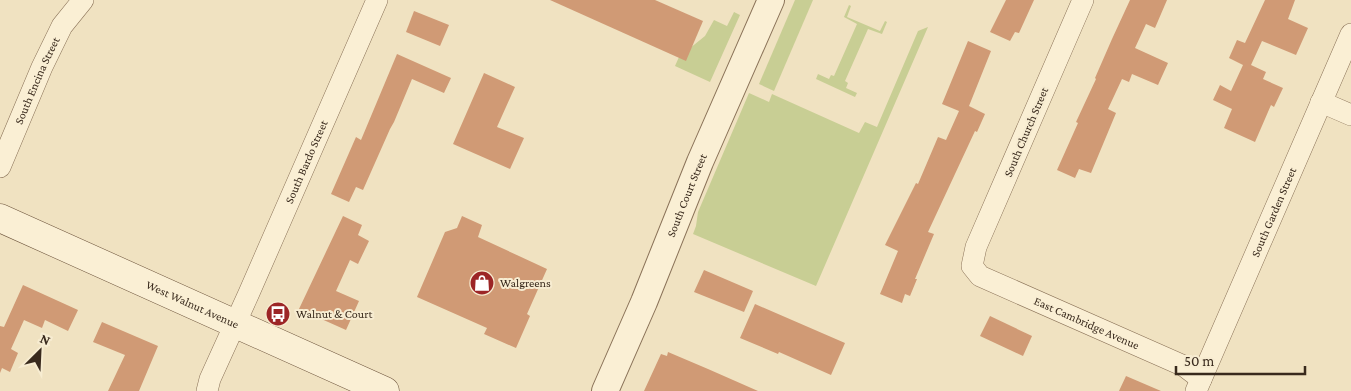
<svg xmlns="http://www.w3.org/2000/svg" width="1351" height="391" viewBox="0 0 1351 391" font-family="'Crimson Pro',serif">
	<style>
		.green { fill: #c8ce94 }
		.building { fill: #d09a75 }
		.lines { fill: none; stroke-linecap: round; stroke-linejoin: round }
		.minor-casing { stroke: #8a7258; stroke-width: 22 }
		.tertiary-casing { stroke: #8a7258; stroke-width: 28 }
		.secondary-casing { stroke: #6c533b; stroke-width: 29 }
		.minor { stroke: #faefd4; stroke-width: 21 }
		.tertiary { stroke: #faefd4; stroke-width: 26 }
		.secondary { stroke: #faefd4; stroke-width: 28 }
		.labels { text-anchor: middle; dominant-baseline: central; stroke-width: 4; stroke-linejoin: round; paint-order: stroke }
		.street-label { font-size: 12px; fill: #392a1d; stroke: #f7ecd1 }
		.poi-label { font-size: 12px; fill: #392a1d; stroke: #f7ecd1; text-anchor: start }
	</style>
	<rect width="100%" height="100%" fill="#f0e2c1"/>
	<g class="green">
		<path d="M795,0H813L774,91L759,84Z"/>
		<path d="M849,5L851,6L847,17L880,31L885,21L887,22L882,34L868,29L845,81L848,83L846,88L857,93L855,97L816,79L818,74L829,79L831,75L834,76L857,24L844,17Z"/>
		<path d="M734,12L740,15L710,82L675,66L679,57L705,36L714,20L727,26Z"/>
		<path d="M928,27L816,286L693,234L696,226L698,212L749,93L769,102L772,94L859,133L865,122L877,127L918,31Z"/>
	</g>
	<g class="building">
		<path d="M550,0H655L703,21L686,61Z"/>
		<path d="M1006,0H1034L1019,33L1015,32L1010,41L990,32Z"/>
		<path d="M1130,0H1167L1155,28L1146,24L1135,48L1168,63L1158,85L1132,74L1129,82L1122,79L1108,109L1116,113L1091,173L1079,169L1075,178L1057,170L1078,123L1076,122L1096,79L1095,78L1112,39Z"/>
		<path d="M1265,0H1295L1288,19L1308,28L1296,55L1262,41L1251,65L1266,72L1263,79L1283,88L1274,107L1271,105L1255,142L1224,128L1232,109L1213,100L1220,85L1231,91L1243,65L1229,58L1237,40L1245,43Z"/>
		<path d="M414,11L449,25L440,46L406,32Z"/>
		<path d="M968,41L991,51L969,106L985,114L977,132L975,131L928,232L934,234L915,279H917L910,296L905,294L902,303L880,294L898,251L885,245L916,183L918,184L938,137L946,140L959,111L942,104Z"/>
		<path d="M397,54L451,78L444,93L412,79L394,122L390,129L363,190L356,187L349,202L331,194L356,137L361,140Z"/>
		<path d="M484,73L515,87L497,127L524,138L510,169L453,144Z"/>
		<path d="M343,216L362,225L358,235L369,241L358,264L350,260L336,291L359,301L346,330L299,309Z"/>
		<path d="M462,216L482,225L478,237L547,269L527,314L530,316L516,348L484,334L487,328L417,297L445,232L457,228Z"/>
		<path d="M704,270L753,291L744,312L694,292Z"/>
		<path d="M23,285L78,310L68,331L45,320L42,328L24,320L11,349L18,353L10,372L2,368L0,373V326L4,327Z"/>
		<path d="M755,304L845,343L831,375L779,352L778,354L740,338Z"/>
		<path d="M990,316L1032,336L1023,356L980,336Z"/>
		<path d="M102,322L158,346L139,391H108L125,355L93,342Z"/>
		<path d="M668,352L708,369L758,391H644L661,354L667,356Z"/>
		<path d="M1126,376L1161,391H1119Z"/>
	</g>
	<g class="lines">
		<defs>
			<g id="minor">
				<path id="s1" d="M1083,0L976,247L972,266L980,276L1184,366L1201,379"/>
				<path d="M1321,102L1351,115"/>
				<path id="s2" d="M0,167L42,67L62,26L83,0"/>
				<path id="s3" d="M207,391L210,379L249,293L377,0"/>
				<path id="s4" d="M1196,391L1351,34"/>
			</g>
			<g id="tertiary">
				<path id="s5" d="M605,391L644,302L700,162L771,0"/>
			</g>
			<g id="secondary">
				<path id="s6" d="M0,218L385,391"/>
			</g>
		</defs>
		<use href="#minor" class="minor-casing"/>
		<use href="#tertiary" class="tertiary-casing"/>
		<use href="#secondary" class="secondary-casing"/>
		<use href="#minor" class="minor"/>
		<use href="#tertiary" class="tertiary"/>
		<use href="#secondary" class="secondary"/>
	</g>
	<defs>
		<symbol id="shop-disc" viewBox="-11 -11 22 22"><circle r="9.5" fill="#9c2526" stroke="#f7ecd1"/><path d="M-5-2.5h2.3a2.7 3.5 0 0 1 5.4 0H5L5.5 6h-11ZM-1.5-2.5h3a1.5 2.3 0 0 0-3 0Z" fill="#fff"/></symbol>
		<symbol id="bus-disc" viewBox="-11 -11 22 22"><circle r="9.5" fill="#9c2526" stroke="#f7ecd1"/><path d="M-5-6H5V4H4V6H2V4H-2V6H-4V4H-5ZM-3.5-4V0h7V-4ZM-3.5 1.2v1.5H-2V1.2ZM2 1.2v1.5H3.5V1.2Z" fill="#fff"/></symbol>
	</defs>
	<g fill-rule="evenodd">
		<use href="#shop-disc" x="468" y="269" width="28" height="28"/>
		<use href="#bus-disc" x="264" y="300" width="28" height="28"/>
	</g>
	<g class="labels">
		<g class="street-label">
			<text stroke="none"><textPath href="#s2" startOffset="94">South Encina Street</textPath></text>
			<text transform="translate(1026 132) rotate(-67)">South Church Street</text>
			<text stroke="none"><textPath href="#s3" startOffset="250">South Bardo Street</textPath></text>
			<text stroke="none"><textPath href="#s5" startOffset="212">South Court Street</textPath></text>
			<text stroke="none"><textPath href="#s4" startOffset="195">South Garden Street</textPath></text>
			<text stroke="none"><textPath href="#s6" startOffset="211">West Walnut Avenue</textPath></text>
			<text stroke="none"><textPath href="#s1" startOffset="418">East Cambridge Avenue</textPath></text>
		</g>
		<g class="poi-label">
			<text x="500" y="283">Walgreens</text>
			<text x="296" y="314">Walnut &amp; Court</text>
		</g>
	</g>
	<g transform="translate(40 351) rotate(24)" stroke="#f7ecd1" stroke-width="4" paint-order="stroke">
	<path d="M0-4L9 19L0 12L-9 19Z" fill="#392a1d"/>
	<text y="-8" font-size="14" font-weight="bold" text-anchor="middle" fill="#392a1d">N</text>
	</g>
	<path d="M1176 366v8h129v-8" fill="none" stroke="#392a1d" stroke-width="2.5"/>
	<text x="1184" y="366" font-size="15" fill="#392a1d" stroke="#f7ecd1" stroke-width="4" paint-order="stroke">50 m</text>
</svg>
